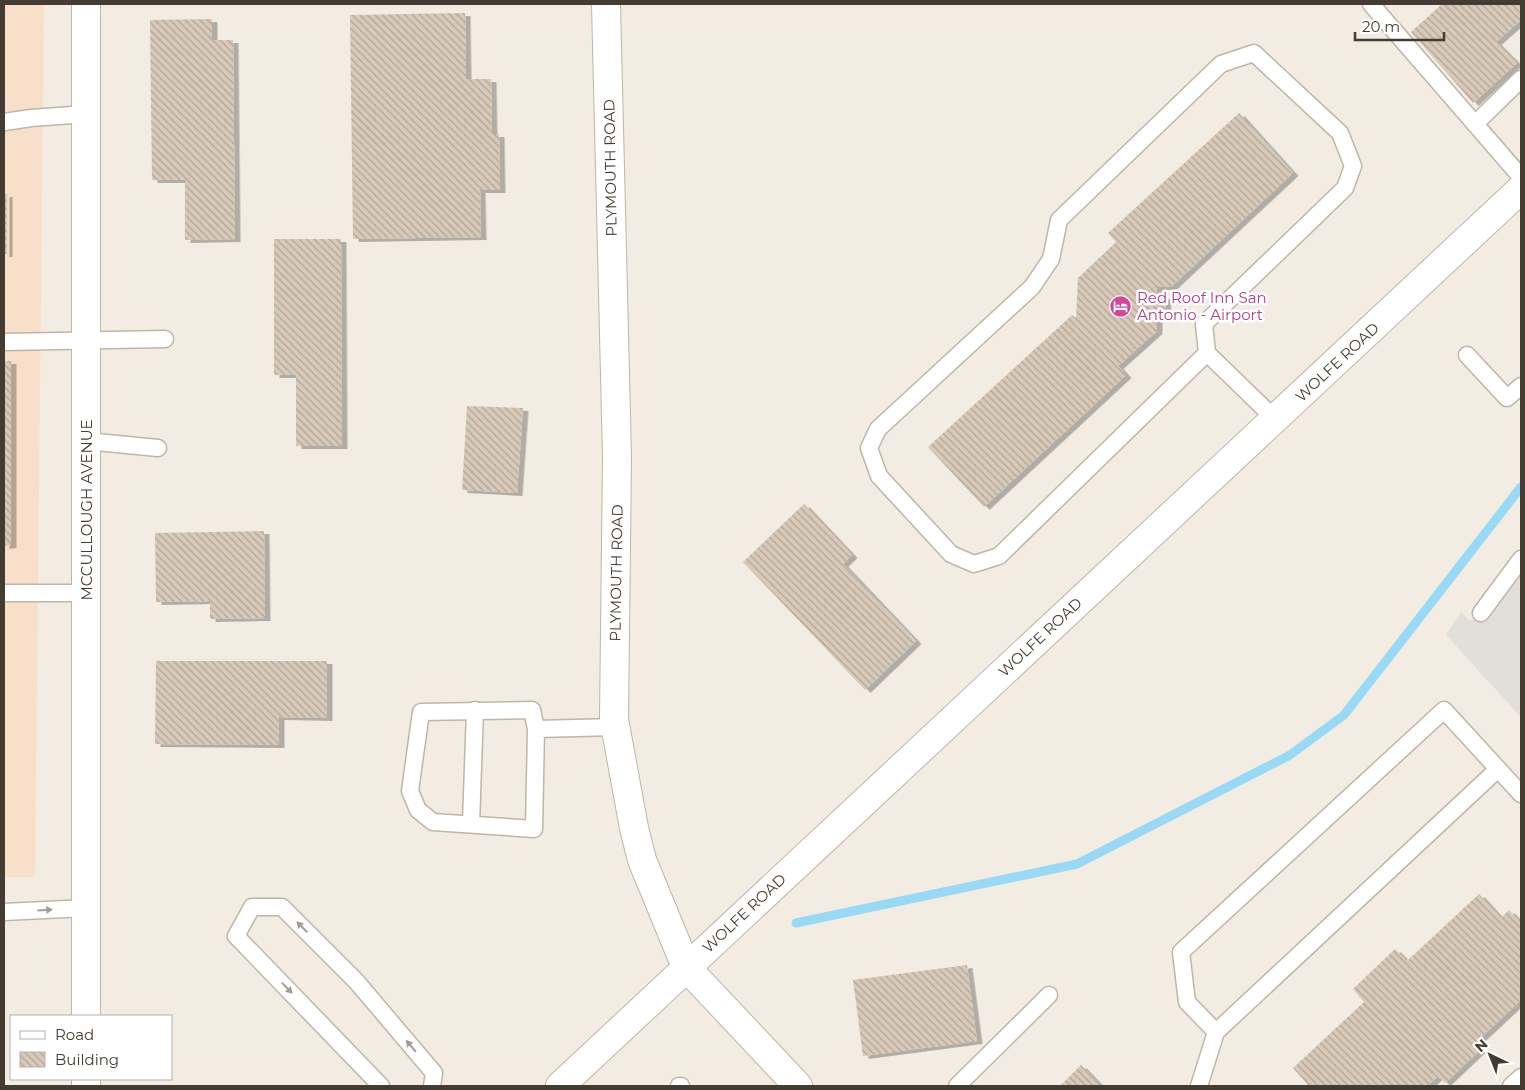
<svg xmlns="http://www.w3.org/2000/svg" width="1525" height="1090" viewBox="0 0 1525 1090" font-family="Montserrat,sans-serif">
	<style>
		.commercial { fill: #f7dfca }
		.parking { fill: #e2dfdb }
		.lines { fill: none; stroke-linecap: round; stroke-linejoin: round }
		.stream { stroke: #98d9f5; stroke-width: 9 }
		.building { fill: url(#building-back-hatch); filter: url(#shadow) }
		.lane-casing { stroke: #c1b5a7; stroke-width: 19 }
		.street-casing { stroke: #c1b5a7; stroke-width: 30 }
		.lane { stroke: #fff; stroke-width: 16 }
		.street { stroke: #fff; stroke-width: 28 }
		.oneway { fill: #a29d98 }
		.labels { text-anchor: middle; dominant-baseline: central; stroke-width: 5; stroke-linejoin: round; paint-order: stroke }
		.street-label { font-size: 15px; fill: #443b32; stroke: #fff }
		.hotel-label { font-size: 15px; fill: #b23c85; stroke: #fff; text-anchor: start }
	</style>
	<defs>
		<pattern id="building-back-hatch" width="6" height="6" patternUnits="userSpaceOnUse" patternTransform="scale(1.25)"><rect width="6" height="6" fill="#d8c9b9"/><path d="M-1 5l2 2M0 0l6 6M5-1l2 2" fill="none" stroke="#b1a497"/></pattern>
		<filter id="shadow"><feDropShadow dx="5.5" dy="3" stdDeviation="0" flood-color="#0004"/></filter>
	</defs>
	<rect width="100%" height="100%" fill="#f2ece2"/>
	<path class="commercial" d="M4,4H44L35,877H4Z"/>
	<path class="parking" d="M1521,575V717L1446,635L1461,612L1470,621Z"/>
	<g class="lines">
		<path class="stream" d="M796,923L1077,864L1290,755L1344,715L1521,487"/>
	</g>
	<g class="building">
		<path d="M1442,4H1521V20L1496,42L1517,63L1473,103L1411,32Z"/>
		<path d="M465,13L466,79H491L492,134H499L500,190H480L481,237L353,239L350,15Z"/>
		<path d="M212,19V40H233L235,239L185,240V180H152L150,20Z"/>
		<path d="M1239,113L1293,173L1171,287H1157V294L1166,297L1165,319H1157V331L1118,366L1126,375L984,507L928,447L1072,315L1076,318L1078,278L1116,242L1108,233Z"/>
		<rect x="4" y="194" width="3" height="60"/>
		<path d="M274,239H341L342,446H296V375H274Z"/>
		<path d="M4,361H11V545L4,546Z"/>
		<path d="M467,406L523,408L517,493L462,490Z"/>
		<path d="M804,504L852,555L843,564L916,641L865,690L743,562Z"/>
		<path d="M264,531L265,618L210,619V601L156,602L155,533Z"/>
		<path d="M156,661H327V718L279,717V745L155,744Z"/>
		<path d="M1479,894L1501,918L1509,910L1521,923V1000L1475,1043L1481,1049L1445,1083L1438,1076L1427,1086H1309L1293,1068L1364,1002L1353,989L1395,949L1407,961Z"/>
		<path d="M967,965L977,1041L863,1056L853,980Z"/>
		<path d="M1081,1065L1101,1086H1060Z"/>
	</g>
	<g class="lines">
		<defs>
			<g id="lane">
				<path d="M1371,4L1521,177"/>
				<path d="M4,122L31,118L86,114"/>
				<path d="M1475,124L1521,79"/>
				<path d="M4,342L165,339"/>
				<path d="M1207,353L999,556L974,564L951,554L879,476L869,448L878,429L1032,287L1051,259L1059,220L1221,64L1254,53L1340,133L1353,166L1345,188L1204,324L1207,353L1275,419"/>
				<path d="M1467,355L1507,398L1521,386"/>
				<path d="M86,441L158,448"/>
				<path d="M4,593H86"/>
				<path d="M1481,613L1521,559"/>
				<path d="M536,729L534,829L433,822L418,810L410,791L421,712L532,710L536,729L616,727"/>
				<path d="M471,824L475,710"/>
				<path d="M4,912L86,908"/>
				<path d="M1216,1032L1187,1002L1181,952L1444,710L1498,769"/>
				<path d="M381,1086L236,936L252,907H282L356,981L434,1073L432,1086"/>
				<path d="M679,1086H681"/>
				<path d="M957,1086L1049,995"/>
				<path d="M1199,1086L1216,1032L1498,769L1521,794"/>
				<path d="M1511,1086L1521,1077"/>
			</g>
			<g id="street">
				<path d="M606,4L617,457L614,719L634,828L642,860L686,967L798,1086"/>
				<path d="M86,1016V4"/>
				<path d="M86,1086V1079"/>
				<path d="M560,1086L1521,189"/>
			</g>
		</defs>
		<use href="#lane" class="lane-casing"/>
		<use href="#street" class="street-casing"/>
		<use href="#lane" class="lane"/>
		<use href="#street" class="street"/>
	</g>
	<defs><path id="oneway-solid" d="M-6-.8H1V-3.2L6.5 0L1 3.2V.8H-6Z" transform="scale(1.25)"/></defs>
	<g class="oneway">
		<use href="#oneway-solid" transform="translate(45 910) rotate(-3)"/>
		<use href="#oneway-solid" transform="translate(302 927) rotate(-135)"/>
		<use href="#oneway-solid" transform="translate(287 988) rotate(46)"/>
		<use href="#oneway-solid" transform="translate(411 1046) rotate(-130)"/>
	</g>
	<defs>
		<symbol id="hotel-disc" viewBox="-11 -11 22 22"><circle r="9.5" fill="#d1479c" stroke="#fff"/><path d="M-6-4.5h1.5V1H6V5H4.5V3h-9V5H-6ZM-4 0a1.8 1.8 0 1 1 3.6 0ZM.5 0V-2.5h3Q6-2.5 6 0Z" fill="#fff"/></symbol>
	</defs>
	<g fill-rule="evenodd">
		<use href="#hotel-disc" x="1108" y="294" width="25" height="25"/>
	</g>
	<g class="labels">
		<g class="street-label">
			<text transform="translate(610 168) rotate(-91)">PLYMOUTH ROAD</text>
			<text transform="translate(1337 362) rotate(-43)">WOLFE ROAD</text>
			<text transform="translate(86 510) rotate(-90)">MCCULLOUGH AVENUE</text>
			<text transform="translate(616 573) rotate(-89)">PLYMOUTH ROAD</text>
			<text transform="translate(1040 637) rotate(-43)">WOLFE ROAD</text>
			<text transform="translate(744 913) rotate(-43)">WOLFE ROAD</text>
		</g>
		<g class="hotel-label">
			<text x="1137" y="297">Red Roof Inn San<tspan x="1137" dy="17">Antonio - Airport</tspan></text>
		</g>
	</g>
	<rect width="1525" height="1090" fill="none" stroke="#443b32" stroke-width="10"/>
	<rect x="10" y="1015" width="162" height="65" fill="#ffffff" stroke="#b4b1ad"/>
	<rect x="20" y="1031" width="25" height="8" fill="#ffffff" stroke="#b4b1ad"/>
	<text x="55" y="1040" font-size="15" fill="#443b32">Road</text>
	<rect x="20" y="1052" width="25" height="15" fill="url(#building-back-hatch)" stroke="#b4b1ad"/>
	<text x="55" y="1065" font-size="15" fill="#443b32">Building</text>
	<g transform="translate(1490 1055) rotate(317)" stroke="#ffffff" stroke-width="4" paint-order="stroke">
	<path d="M0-4L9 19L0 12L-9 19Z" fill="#443b32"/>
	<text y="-8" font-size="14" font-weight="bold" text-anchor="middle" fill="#443b32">N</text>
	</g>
	<path d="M1355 32v8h89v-8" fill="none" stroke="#443b32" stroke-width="2.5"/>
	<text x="1362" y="32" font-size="15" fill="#443b32" stroke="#ffffff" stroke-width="4" paint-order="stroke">20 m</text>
</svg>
